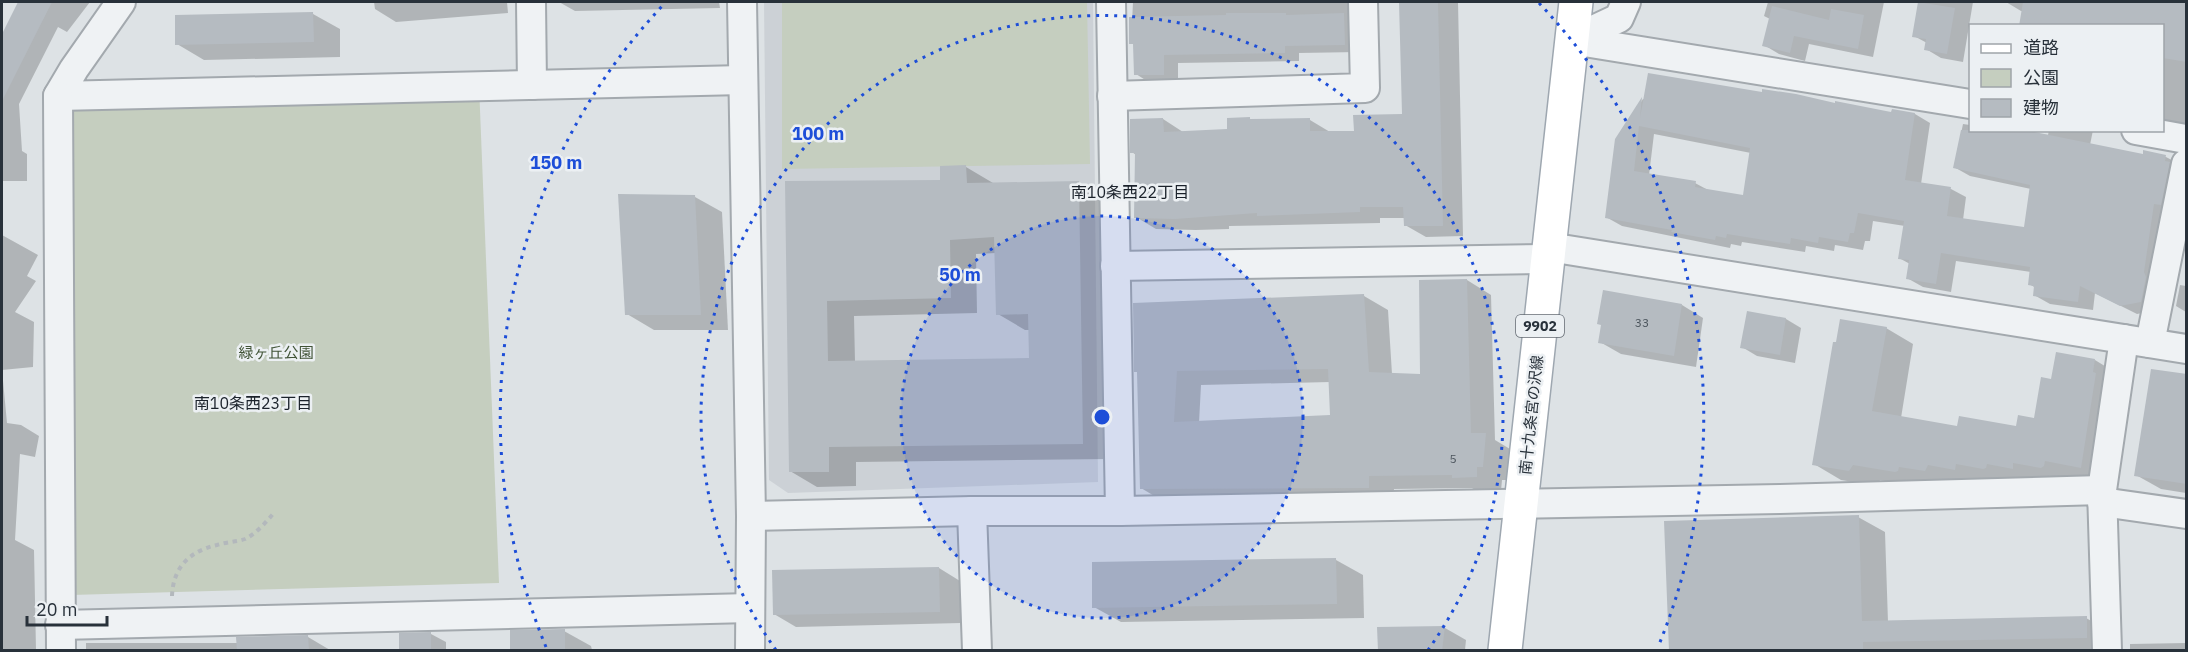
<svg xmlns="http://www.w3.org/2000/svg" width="2188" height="652" viewBox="0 0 2188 652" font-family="'IBM Plex Sans','Noto Sans JP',sans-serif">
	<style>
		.built { fill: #ccd1d6 }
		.green { fill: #c5cebf }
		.shadow { fill: #0003; fill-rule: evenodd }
		.building { fill: #b5bbc1; fill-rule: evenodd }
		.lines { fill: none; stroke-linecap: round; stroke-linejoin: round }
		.minor-casing { stroke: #a3a9ae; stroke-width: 32 }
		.primary-casing { stroke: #9ea7b0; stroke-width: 36 }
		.path { stroke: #b3b8bc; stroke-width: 4; stroke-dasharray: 4.5 4.5; stroke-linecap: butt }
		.minor { stroke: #eff2f4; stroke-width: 28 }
		.primary { stroke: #fff; stroke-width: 33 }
		.ring { fill: none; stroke: #1d4ed8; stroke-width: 3; stroke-dasharray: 3 6 }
		.labels { text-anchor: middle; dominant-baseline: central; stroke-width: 5; stroke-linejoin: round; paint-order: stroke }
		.number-label { font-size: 12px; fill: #4b545c }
		.shield { fill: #ecf0f3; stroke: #636a72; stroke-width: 1.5 }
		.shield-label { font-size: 14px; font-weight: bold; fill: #28313a }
		.park-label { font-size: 15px; fill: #415437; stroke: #ecf0f3 }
		.street-label { font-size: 15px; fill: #28313a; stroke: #ecf0f3 }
		.neighbourhood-label { font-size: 16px; fill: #1b222b; stroke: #ecf0f3 }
		.centre { fill: #1d4ed8; stroke: #ecf0f3; stroke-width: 3 }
		.ring-label { font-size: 18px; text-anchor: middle; font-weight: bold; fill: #1d4ed8; stroke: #ecf0f3; stroke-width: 5; stroke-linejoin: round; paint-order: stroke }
	</style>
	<rect width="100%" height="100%" fill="#dde2e5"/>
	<path class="built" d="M764,2H1093L1098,482L788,493L769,480Z"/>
	<g class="green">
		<path d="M782,2H1087L1090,164L782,169Z"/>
		<path d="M479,85L499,583L71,595L54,122L74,100Z"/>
	</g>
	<g class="shadow">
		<path d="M20,2H90L67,32L58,27L19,104L22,151L27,154V181H2V37Z"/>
		<path d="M374,2H507L508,13L396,22L375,9Z"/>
		<path d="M559,2H719L720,8L575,11Z"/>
		<path d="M1133,2H1349L1359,52L1299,53V61L1178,63V82L1150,83L1136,74L1135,45L1131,43Z"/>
		<path d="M1401,2H1458L1463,236L1426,237L1405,225V218H1380V223L1229,226V229L1196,230L1156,229L1136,217V155L1132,152L1163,119L1183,132L1229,130L1249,118L1253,121L1310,120L1330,132H1355L1403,116Z"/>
		<path d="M1768,2H1884L1873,57L1809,44L1805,61L1779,54L1764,45L1770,19L1764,16Z"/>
		<path d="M1920,2H1973L1963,62L1941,58L1926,49L1927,43L1914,36Z"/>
		<path d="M2006,2H2186L2185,124L2162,120V26L2021,11Z"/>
		<path d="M313,14L340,29V57L204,60L177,44Z"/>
		<path d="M1643,99L1915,114L1930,123L1921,184L1951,189L1966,197L1963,220L2025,229L2031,189L1970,176L1954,167L1963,124L1970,125V130L2048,135L2049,130H2093L2090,145L2144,156L2166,157L2181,165L2157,310L2137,314L2095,293L2093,310L2050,304L2034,295L2036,288L2029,284L2031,272L1956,261L1951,292L1923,287L1907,278L1910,264L1899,258L1905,226L1873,221L1870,241H1865L1863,250L1835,245L1834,251L1806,246L1805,252L1742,242L1741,246L1731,244L1730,248L1622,226L1606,217L1617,139ZM1654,134L1751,153L1744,196L1708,190L1695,183L1649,175Z"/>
		<path d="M966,167L993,183H1079L1106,198L1110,459L856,462V486L817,487L790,471L786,183L942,181ZM996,253L998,314L1025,330H1030V359L855,362L854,316L977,313L976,254Z"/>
		<path d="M695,197L722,212L728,330H654L627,314Z"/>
		<path d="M2,235L38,255L27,276L36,281L15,312L34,322L33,367L2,370L7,423L21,425L39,436L35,457L20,454L15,540L34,550L36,650H2Z"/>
		<path d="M1467,280L1491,295L1495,440L1510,449L1507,480H1502L1501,491L1478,492L1472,488L1394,489L1393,501L1166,503L1141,488L1138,373L1364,296L1388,310L1392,374L1422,375ZM1330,382L1332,416L1199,423L1201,385Z"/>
		<path d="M2180,285L2186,286V312L2176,306Z"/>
		<path d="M1682,305L1703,318L1696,367L1621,354L1600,342Z"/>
		<path d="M1748,313L1786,319L1801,328L1795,363L1757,356L1742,347Z"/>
		<path d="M1886,328L1913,344L1901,418L1959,428L2018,427L2035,420L2052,380L2095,360L2121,376L2108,482L2072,476L2069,482L2040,477V483L2011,484L1983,479L1982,485L1923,487L1880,480L1877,486L1841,480L1814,464Z"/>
		<path d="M2186,376V493L2161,489L2136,475Z"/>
		<path d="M1858,517L1885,532L1888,622L2086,618L2113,633V650H1670Z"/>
		<path d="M1336,560L1363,575L1364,618L1121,622L1094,607Z"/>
		<path d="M939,568L960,581L961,623L796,627L774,614Z"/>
		<path d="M1445,628L1466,640L1465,650H1379V629Z"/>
		<path d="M564,631L591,646L592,650H512Z"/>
		<path d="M431,634L446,642V650H401Z"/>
		<path d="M308,637L330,650H86V643H238Z"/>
		<path d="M2186,643V650H2130V644Z"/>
	</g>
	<g class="building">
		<path d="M18,2H52L2,101V34Z"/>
		<path d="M1399,2H1438L1443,226H1404L1403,207H1360V212L1257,216V213L1175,219L1134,218L1135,153H1130V119L1163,118L1164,132L1227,129V118L1250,117V119L1310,118V131H1354L1353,115L1402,114Z"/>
		<path d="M1918,2L1955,8L1947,54L1924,50L1926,39L1912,37Z"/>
		<path d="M2023,2H2176L2187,3V62L2163,58V26H2019Z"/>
		<path d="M1772,6L1829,20L1831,9L1864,15L1858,49L1794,36L1790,53L1762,46Z"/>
		<path d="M313,12L314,42L175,45V15Z"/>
		<path d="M1226,13H1286V15L1344,13L1345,45L1285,46V53L1164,55V75H1134L1133,44H1129V17L1226,15Z"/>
		<path d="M1648,73L1762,92V89L1796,94L1835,103V101L1891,112L1892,109L1915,113L1905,180L1951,187L1947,216L2024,227L2030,185L1953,168L1961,130H2025L2143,154V150L2166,155L2165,161L2170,162L2161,205L2154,204L2144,272L2146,277L2141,302L2120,306L2080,286L2078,302L2033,296L2034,286L2028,285L2030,267L1941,253L1936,284L1906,279L1909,260L1898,259L1904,221L1858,213L1854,233H1850L1848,242L1819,237L1818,243L1791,238L1790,244L1727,234L1726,238L1716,236L1715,240L1671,232L1672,230L1605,218L1615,139L1642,97L1640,118ZM1639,126L1750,148L1743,195L1695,187L1696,181L1634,171Z"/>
		<path d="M966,165L967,183L1079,181L1083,444L829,447V472H789L785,181L940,180V166ZM994,237L996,315L1028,314L1029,358L828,361L827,301L951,298L950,240Z"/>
		<path d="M618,194L695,195L701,315H625Z"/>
		<path d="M1467,279L1471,433H1486L1483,467H1477V477L1452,478V475L1369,476V488L1140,489L1137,372H1134L1133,303L1364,294L1369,372L1420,374L1419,280ZM1328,369L1330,415L1174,422L1177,371Z"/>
		<path d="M1603,290L1682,304L1674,356L1598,343L1601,325L1597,324Z"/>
		<path d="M1747,311L1786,318L1780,355L1740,348Z"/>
		<path d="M1840,319L1887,327L1872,411L1957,426L1959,416L2016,426L2018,415L2034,418L2041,377L2051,379L2056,352L2095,359L2093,372L2096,373L2081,468L2045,461L2044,466L2041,468L2013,463V469L1987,464L1986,468L1983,469L1956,464L1955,470L1928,465L1925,471L1899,467L1898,471L1895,472L1853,465L1849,471L1812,465L1833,342H1836Z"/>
		<path d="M2151,369L2187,374V484L2134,476Z"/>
		<path d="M1859,515L1862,621L2087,616V638L1863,642V651H1669L1664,521Z"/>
		<path d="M1336,558L1337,604L1092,608V562Z"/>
		<path d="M939,567L940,612L773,615L772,570Z"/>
		<path d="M1445,626L1442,651H1378L1377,627Z"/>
		<path d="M565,629V651H510V630Z"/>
		<path d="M431,632V651H399V633Z"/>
		<path d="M308,635L309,651H237L236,637Z"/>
	</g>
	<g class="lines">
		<defs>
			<g id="minor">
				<path d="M121,2L74,69L58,96L743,80"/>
				<path d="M531,2L532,85"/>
				<path d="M742,2L751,516L750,650"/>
				<path d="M1111,2L1120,511"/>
				<path d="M1572,40L1970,104"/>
				<path d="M1572,40L1619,18L1626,2"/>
				<path d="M58,96L61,650"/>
				<path d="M1112,96L1365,88L1363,2"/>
				<path d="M2136,130L2186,139"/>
				<path d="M1549,247L2186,349"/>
				<path d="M1115,266L1547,259"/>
				<path d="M2150,343L2186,164"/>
				<path d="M2102,502L2186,514"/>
				<path d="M972,511L977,650"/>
				<path d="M751,516L972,511H1120L1780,499L2102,490"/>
				<path d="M60,625L750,608"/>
				<path d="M2107,650L2102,490L2124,339"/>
			</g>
			<path id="primary" d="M1505,650L1576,2"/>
		</defs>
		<use href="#minor" class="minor-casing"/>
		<use href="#primary" class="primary-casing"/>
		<path class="path" d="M172,596C173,567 190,551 217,545C226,542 237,542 245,539C256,534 265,523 273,514"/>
		<use href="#minor" class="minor"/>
		<use href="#primary" class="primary"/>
	</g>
	<circle cx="1102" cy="417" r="201" fill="#1d4ed8" fill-opacity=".12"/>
	<g class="ring">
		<circle cx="1102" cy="417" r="201"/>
		<path d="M776 650A401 401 0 1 1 1428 650"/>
		<path d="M546 647A602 602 0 0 1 665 3M1539 3A602 602 0 0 1 1658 647"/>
	</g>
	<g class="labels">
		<g class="number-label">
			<text x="1642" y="322">33</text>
			<text x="1453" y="458">5</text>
		</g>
		<rect class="shield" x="1516" y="315" width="48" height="22" rx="4.5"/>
		<g class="shield-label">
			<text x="1540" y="326">9902</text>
		</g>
		<g class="park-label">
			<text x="276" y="352">緑ヶ丘公園</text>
		</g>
		<g class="street-label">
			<text transform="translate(1531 415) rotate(-84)">南十九条宮の沢線</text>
		</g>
		<g class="neighbourhood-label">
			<text x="1130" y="192">南10条西22丁目</text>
			<text x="253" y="403">南10条西23丁目</text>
		</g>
	</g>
	<circle cx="1102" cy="417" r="9" class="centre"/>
	<g class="ring-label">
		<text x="818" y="140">100 m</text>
		<text x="556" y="169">150 m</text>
		<text x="960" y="281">50 m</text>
	</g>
	<rect width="2188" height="652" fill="none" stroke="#28313a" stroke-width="6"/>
	<rect x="1969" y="24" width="195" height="108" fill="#ecf0f3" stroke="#9ea4a9" stroke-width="1.5"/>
	<rect x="1981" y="44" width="30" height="9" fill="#ffffff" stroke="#9ea4a9" stroke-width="1.5"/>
	<text x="2023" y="54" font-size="18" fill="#28313a">道路</text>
	<rect x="1981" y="69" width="30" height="18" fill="#c5cebf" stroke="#9ea4a9" stroke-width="1.5"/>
	<text x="2023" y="84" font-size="18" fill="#28313a">公園</text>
	<rect x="1981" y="99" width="30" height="18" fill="#b5bbc1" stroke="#9ea4a9" stroke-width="1.5"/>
	<text x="2023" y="114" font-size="18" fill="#28313a">建物</text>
	<path d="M27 616v9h80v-9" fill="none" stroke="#28313a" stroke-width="3"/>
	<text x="36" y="616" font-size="18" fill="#28313a" stroke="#ecf0f3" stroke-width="4.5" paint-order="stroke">20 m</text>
</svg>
